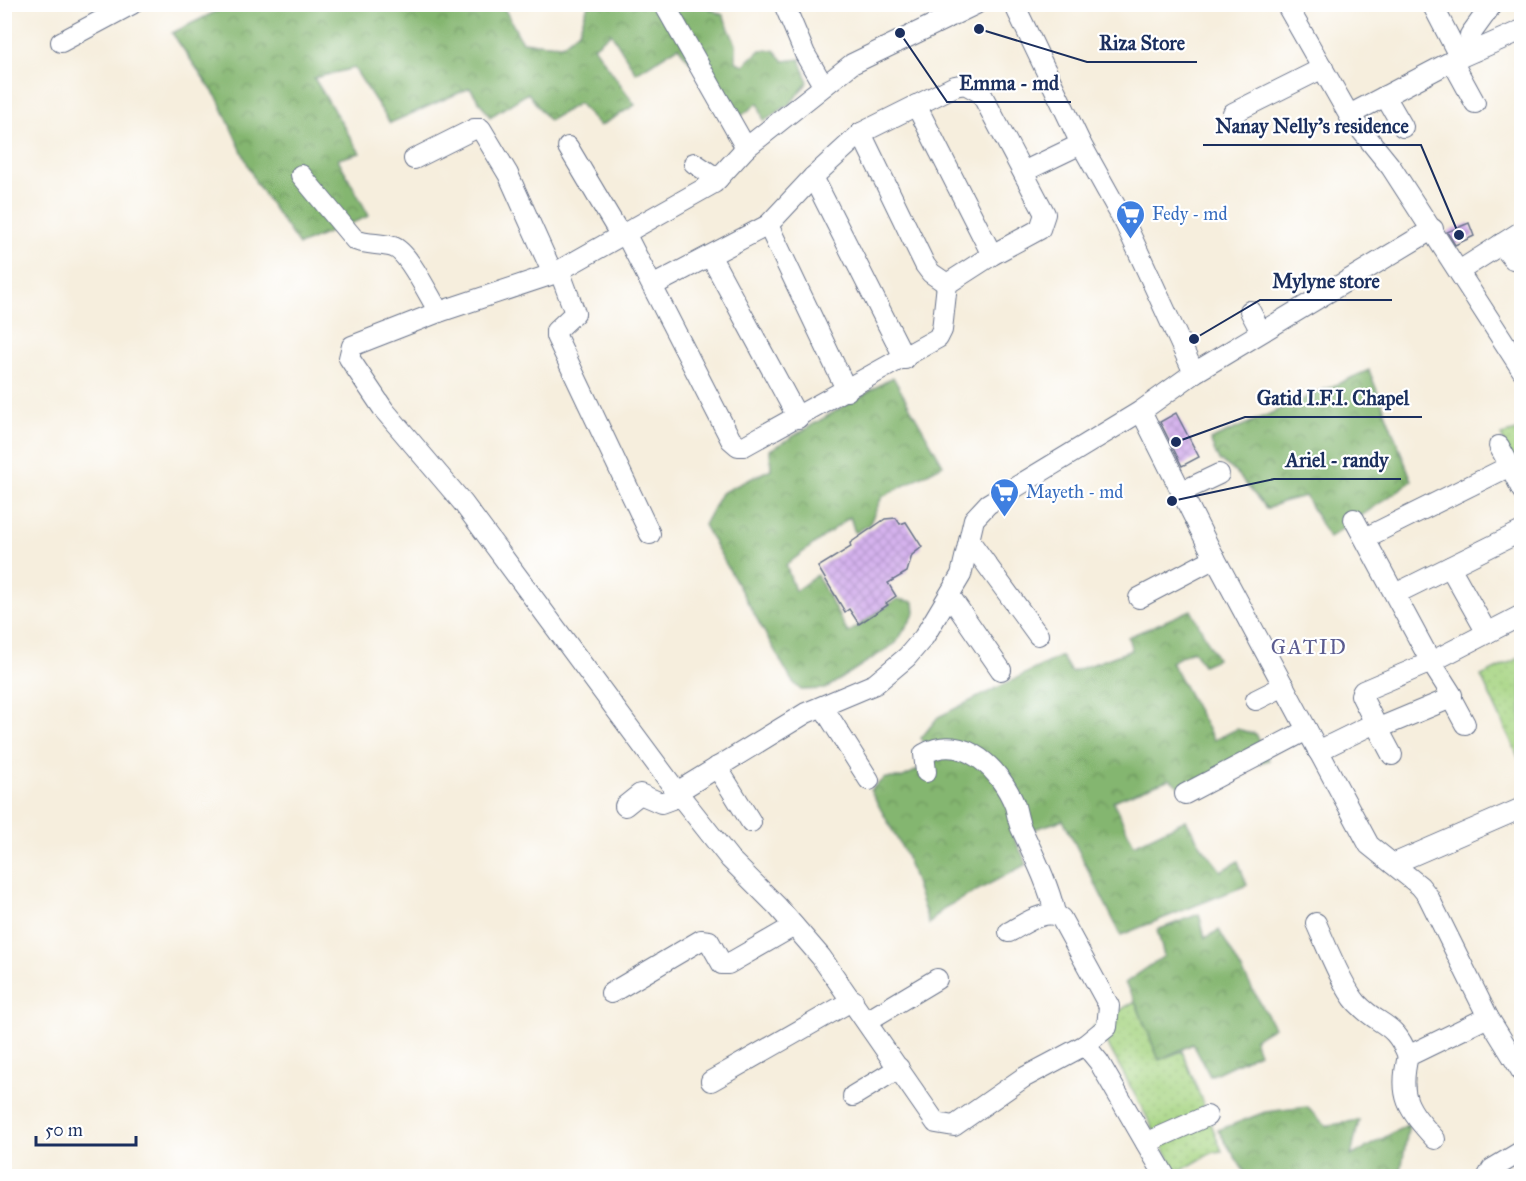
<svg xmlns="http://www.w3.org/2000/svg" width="1526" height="1181" viewBox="0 0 1526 1181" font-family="'IM FELL Great Primer',serif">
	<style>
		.grass { fill: url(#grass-dots); stroke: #608270; stroke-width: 1.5 }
		.forest { fill: url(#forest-crowns); stroke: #507266; stroke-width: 1.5 }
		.building { fill: url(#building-cross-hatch) }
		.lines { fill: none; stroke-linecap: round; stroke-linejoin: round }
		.minor-casing { stroke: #68728a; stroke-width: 22 }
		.minor { stroke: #fff; stroke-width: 20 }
		.labels { text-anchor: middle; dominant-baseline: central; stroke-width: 4.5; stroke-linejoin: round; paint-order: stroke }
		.shop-label { font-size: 18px; fill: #366cbe; stroke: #fff; text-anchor: start }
		.quarter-label { font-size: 21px; letter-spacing: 1.5px; fill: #5c5d90; stroke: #fff }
		.leader { fill: none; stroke: #1b2f5e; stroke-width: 2 }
		.callout-dot { fill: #1b2f5e; stroke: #fff; stroke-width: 2 }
		.callout-label { font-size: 20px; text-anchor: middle; font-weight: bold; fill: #1b2f5e; stroke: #fff; stroke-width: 4.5; stroke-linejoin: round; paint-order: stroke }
	</style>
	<defs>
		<pattern id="grass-dots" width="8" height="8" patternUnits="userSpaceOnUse" patternTransform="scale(1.5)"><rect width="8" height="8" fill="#a6d481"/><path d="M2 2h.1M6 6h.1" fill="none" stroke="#8eb672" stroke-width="1.8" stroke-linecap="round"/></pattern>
		<pattern id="forest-crowns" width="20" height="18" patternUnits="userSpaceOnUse" patternTransform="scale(1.5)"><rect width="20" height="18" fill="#84b66f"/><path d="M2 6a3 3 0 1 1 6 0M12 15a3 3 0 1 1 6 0" fill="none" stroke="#6b945e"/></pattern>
		<pattern id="building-cross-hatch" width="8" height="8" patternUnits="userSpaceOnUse" patternTransform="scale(1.5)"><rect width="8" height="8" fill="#d5b2ed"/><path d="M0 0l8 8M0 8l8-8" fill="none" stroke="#b699ce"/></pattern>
	</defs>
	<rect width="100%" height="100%" fill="#fff"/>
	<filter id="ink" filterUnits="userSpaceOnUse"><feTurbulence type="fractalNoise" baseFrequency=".0167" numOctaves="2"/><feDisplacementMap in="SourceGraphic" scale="12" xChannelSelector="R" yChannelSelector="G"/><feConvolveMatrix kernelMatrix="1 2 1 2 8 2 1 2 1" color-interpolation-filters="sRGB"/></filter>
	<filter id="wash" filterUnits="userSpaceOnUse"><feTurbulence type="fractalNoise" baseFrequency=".008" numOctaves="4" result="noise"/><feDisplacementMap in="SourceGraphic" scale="24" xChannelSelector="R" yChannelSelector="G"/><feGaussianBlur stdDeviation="1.35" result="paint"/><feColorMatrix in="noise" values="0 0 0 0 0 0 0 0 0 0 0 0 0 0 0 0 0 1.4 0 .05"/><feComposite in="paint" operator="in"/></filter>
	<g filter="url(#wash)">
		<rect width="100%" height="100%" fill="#f6eedd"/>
		<g class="grass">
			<path d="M1521,430V478L1501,435Z"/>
			<path d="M1521,657V763L1481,676Z"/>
			<path d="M1135,1001L1159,1060L1182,1051L1222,1151L1213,1152L1177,1173L1108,1045L1093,1027Z"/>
		</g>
		<g class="forest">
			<path d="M502,4L522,42L562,45L579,31L588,5H702L723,15L736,45V62L744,65L760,50H774L784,61L800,59L808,82L790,104L764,121L758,103L737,119L678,47L636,73L611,33L594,47L635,105L600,126L579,103L549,121L528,93L490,117L470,88L390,123L354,68L314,78L360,153L338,159L369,216L299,245L256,183L218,99L172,33L229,5Z"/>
			<path d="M1369,370L1412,481L1329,538L1305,496L1282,502L1267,509C1253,495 1236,467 1219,461L1210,440Z"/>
			<path d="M893,377L943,465L882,497L869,525L855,533L850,517L786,565L795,591L817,575L848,633L897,599L914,602L915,613L896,643L825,689L801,690L792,681L704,525L721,493L771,469L770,450Z"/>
			<path d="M1191,610L1217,659L1203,665L1193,650L1171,662L1214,740L1237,729L1256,734L1269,760L1179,787L1170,779L1113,801L1134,845L1186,820L1200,844L1221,871L1238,861L1247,885L1121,935L1063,820L1013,836L1027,864L944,908L929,924L906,855L870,790L885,778H901L932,763L921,738L938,717L1061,656L1071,672L1132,650L1128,637Z"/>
			<path d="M1199,914L1205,938L1219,930L1274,1027L1254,1039L1259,1053L1210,1076L1193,1044L1159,1060L1135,1001L1125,983L1164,956L1157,930Z"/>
			<path d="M1307,1107L1326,1126L1359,1120L1351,1156L1409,1124L1400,1176H1247L1218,1130L1265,1112Z"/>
		</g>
		<g id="blocks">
			<g class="building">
				<path d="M1469,223L1474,236L1455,245L1447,232Z"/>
				<path d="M1176,413L1199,457L1182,466L1160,422Z"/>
				<path d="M896,518L900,524L906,522L922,547L912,555L907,572L888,583L896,596L886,603L888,605L859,624L849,609L845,612L818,567L851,547L850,543L885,519Z"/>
			</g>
		</g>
	</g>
	<g filter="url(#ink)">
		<use href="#blocks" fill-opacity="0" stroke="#68728a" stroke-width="1.5"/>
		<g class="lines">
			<defs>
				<g id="minor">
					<path d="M664,4L746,148"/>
					<path d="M784,4L805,54L823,85"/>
					<path d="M976,4L852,64L746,148L714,183L553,274L439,312L352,346L349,358L384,410L463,503L677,792L730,859L777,906L821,957L936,1123L954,1126L1023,1078L1085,1045L1099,1062L1165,1176"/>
					<path d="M1014,4L1081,144L1125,223L1194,373"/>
					<path d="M1286,4L1349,115L1391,167L1522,370"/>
					<path d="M1432,4L1460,58"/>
					<path d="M61,42L132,4"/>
					<path d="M1474,51L1470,35L1491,6"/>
					<path d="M1452,61L1475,103"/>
					<path d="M1385,96L1403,127"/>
					<path d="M916,105L992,255"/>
					<path d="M1233,113L1323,68"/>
					<path d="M1349,115L1452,61L1522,30"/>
					<path d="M861,133L925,265L931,273L947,284"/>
					<path d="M568,147L621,236"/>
					<path d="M414,159L474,129H481L508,174L553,274"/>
					<path d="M694,163L718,179"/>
					<path d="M1025,171L1081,144"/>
					<path d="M301,175L355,240C368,245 380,243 393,247C408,251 430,298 439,312"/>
					<path d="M813,177L905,359"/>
					<path d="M768,225L847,391"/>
					<path d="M625,233L731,440L738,446H744L938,338L942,330L947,284L992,255L1040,229L1045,214L981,93L965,84L955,86L861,133L813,177L768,225L652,286"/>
					<path d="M1501,244L1513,259L1522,261"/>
					<path d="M711,257L798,418"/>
					<path d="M559,270L575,313L556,331V336L650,534"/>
					<path d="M1459,271L1522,231"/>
					<path d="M1250,311L1261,332"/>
					<path d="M1141,411L1210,549L1369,845L1420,886L1428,896L1488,1017L1522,1072"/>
					<path d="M1499,446L1510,466"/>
					<path d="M1181,492L1219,474"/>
					<path d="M1354,519L1431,662L1452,695L1451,698L1379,728"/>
					<path d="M1365,538L1510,466L1522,490"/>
					<path d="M971,543L1038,635"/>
					<path d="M1450,567L1487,633"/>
					<path d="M1395,594L1522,531"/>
					<path d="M950,596L1001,670"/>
					<path d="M1139,598L1215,558"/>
					<path d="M1451,698L1465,724"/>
					<path d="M1256,700L1284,686"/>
					<path d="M823,707L869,780"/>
					<path d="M1375,723L1392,755"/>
					<path d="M1318,751L1375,723L1361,695L1363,691L1431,662L1522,615"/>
					<path d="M717,767L751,822"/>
					<path d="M926,772L924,754C963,731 1002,771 1015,806C1017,813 1018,821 1021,828C1034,856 1048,883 1055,913"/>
					<path d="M677,792L806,713L875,684L907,657L924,637L961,575L974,519L988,504L1141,411L1194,373L1433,229"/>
					<path d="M1185,794L1307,730"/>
					<path d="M625,806L640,794L661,803L680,796"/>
					<path d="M1393,864L1522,808"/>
					<path d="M1316,923C1326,945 1342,986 1357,1003C1379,1027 1394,1020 1408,1056"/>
					<path d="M1009,932C1023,925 1046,907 1061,918L1109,1006L1107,1027L1085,1045"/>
					<path d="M611,993L701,940L709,941L722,964H728L794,926"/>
					<path d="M867,1021L937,979"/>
					<path d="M711,1081L853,1000"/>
					<path d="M853,1096L899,1068"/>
					<path d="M1435,1139C1408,1109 1398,1097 1408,1056L1488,1017"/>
					<path d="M1146,1143L1207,1116"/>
					<path d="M1488,1176L1492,1169L1522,1151"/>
				</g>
			</defs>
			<use href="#minor" class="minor-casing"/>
			<use href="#minor" class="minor"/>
		</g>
	</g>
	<defs>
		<symbol id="supermarket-pin" viewBox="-11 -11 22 30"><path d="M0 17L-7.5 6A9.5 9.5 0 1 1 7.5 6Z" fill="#3f7fe0" stroke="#fff"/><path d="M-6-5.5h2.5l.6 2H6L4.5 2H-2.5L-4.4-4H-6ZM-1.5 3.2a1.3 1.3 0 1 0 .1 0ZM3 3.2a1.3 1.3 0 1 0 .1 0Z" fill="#fff"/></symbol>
	</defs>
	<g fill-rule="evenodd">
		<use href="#supermarket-pin" x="1114" y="198" width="33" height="45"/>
		<use href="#supermarket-pin" x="988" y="476" width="33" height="45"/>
	</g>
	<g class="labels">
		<g class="shop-label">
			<text x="1152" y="214">Fedy - md</text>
			<text x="1026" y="492">Mayeth - md</text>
		</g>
		<g class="quarter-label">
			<text x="1309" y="647">GATID</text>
		</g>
	</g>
	<path class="leader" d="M979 29L1087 62H1197M900 33L947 102H1071M1459 235L1421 145H1203M1194 339L1260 300H1392M1176 442L1245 417H1422M1172 501L1274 479H1401"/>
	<g class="callout-dot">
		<circle cx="979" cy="29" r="6"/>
		<circle cx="900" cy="33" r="6"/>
		<circle cx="1459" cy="235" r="6"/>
		<circle cx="1194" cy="339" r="6"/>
		<circle cx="1176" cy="442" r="6"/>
		<circle cx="1172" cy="501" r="6"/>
	</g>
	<g class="callout-label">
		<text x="1142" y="50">Riza Store</text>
		<text x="1009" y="90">Emma - md</text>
		<text x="1312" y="133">Nanay Nelly's residence</text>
		<text x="1326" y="288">Mylyne store</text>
		<text x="1333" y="405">Gatid I.F.I. Chapel</text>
		<text x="1337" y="467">Ariel - randy</text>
	</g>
	<rect width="1526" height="1181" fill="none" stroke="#fff" stroke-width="24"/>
	<path d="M36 1136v9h100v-9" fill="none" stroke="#1b2f5e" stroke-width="3"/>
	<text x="45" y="1136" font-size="18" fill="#1b2f5e" stroke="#ffffff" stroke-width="4.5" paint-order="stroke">50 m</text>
</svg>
